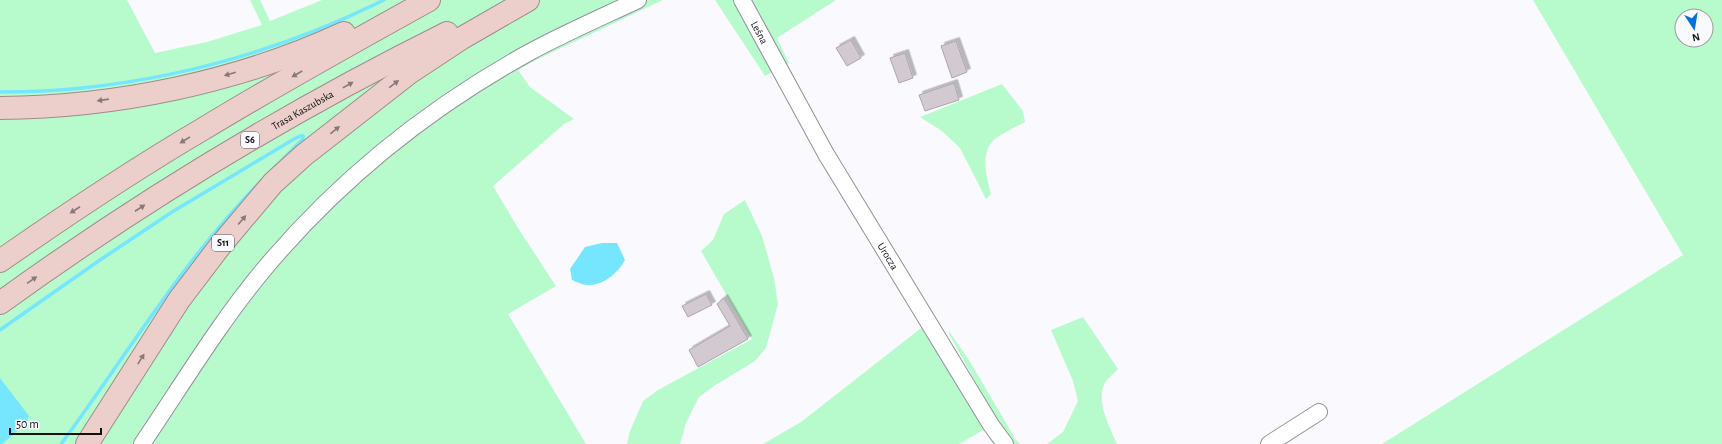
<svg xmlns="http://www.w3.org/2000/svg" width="1722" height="444" viewBox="0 0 1722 444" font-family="'Alegreya Sans',sans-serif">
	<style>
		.green { fill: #b7fbcd; fill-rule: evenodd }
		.water { fill: #75e6fd }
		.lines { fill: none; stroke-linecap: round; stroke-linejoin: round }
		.stream { stroke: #75e6fd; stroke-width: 3.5 }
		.building { fill: #d3c9d0; stroke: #aea4ac; filter: url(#shadow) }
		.minor-casing { stroke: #91919b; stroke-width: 18 }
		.highway-casing { stroke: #9f8c8b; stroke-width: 24 }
		.minor { stroke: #fff; stroke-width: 16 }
		.highway { stroke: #eccecb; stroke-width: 22 }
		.oneway { fill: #897879 }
		.labels { text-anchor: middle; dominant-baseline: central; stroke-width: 3.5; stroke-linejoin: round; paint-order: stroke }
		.shield { fill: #fafafe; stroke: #56565a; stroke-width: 1 }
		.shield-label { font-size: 10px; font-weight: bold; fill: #101014 }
		.street-label { font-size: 11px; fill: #101014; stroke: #fafafe }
	</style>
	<defs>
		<filter id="shadow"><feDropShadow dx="3.5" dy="-3.5" stdDeviation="0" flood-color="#0004"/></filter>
	</defs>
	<rect width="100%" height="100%" fill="#fafafe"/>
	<g class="green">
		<path d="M0,0H127L155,53L207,42L262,25L250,0H260L270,21L322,0H663L536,60L518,70L530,87L574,119L564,124L493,186L518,228L556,286L508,314L586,444H0Z"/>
		<path d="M715,0H836L777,38L789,63L765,76Z"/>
		<path d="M1533,0H1722V444H1382L1683,255ZM1682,16H1706V40H1682Z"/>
		<path d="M1002,84L1023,111L1025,122C1017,126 997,136 992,142C980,156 987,178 991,194L986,199L960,148L942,131L920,117Z"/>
		<path d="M745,200L762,236L774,278L778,304L766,348L755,361L714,386L699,397L686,423L680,444H627L630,431L643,401L658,390L752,339L701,251L713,240L724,214Z"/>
		<path d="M1083,317L1118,369C1114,373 1108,378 1105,383C1095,400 1110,428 1117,444H1047L1063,432L1078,401L1073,381L1051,330Z"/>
		<path d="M925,325L1001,444H993L985,429L959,444H763L801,422Z"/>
		<path d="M949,331L969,360L1016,440L1020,444H1012L997,421L949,334Z"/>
	</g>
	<g class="water">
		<path d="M602,243H617L625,260C618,273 603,286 587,285C583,285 577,282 572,280L570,269L585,247Z"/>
		<path d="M0,378L29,416L26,424L2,444H0Z"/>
	</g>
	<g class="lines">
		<g class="stream">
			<path d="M0,92C27,92 55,91 82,88C188,77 289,47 384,0"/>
			<path d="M272,170L303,139V136"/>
			<path d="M0,330L100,260L172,212L294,139L300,136H303"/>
			<path d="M61,444C127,355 183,260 262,180"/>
		</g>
	</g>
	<g class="building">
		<path d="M851,40L861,58L847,66L836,48Z"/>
		<path d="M956,41L967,72L952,78L941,46Z"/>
		<path d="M905,53L913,78L899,83L890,58Z"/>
		<path d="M954,83L959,100L925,111L919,95Z"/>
		<path d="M706,294L712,305L688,317L682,306Z"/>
		<path d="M724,298L748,339L698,367L689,350L730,326L717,304Z"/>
	</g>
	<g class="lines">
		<defs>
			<g id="minor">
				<path id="s1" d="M742,0L826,154L991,425L1005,444"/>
				<path d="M142,444C182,385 219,323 265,268C339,180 430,107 530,52C565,33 602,17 638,0"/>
				<path d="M1269,444L1319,412"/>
			</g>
			<g id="highway">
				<path d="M0,108C117,107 238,82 344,33"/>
				<path d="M0,261C66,215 133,170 203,129C277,84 353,42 429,0"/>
				<path id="s2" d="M0,303C141,201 292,110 447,33"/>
				<path d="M87,444L179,300L220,246L273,183L304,155L409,73L462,38L528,0"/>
			</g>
		</defs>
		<use href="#minor" class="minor-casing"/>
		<use href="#highway" class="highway-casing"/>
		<use href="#minor" class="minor"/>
		<use href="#highway" class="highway"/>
	</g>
	<defs><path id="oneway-solid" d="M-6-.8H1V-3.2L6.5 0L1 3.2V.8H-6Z"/></defs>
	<g class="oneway">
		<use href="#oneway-solid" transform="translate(230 74) rotate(164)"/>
		<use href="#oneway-solid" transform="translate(297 74) rotate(150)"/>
		<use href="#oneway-solid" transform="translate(394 84) rotate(-37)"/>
		<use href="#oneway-solid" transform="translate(348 85) rotate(-29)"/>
		<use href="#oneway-solid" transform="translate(103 100) rotate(172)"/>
		<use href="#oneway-solid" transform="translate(335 130) rotate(-39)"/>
		<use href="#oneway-solid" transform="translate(185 140) rotate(148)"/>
		<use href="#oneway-solid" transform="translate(140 208) rotate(-33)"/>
		<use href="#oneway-solid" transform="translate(75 210) rotate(147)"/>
		<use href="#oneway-solid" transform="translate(242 220) rotate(-49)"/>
		<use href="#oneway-solid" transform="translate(32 280) rotate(-35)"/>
		<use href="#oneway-solid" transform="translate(141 359) rotate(-58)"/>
	</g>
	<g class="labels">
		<g class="shield">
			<rect x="241" y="132" width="18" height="16" rx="3"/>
			<rect x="212" y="235" width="22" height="16" rx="3"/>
		</g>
		<g class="shield-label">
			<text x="250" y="140">S6</text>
			<text x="223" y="243">S11</text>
		</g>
		<g class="street-label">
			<text stroke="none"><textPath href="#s1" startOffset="37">Leśna</textPath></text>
			<text stroke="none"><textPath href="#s2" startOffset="359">Trasa Kaszubska</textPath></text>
			<text stroke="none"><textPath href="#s1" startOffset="295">Urocza</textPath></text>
		</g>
	</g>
	<g transform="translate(1694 28) rotate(168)"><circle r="19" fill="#fafafe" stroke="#9c9ca0"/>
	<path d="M0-3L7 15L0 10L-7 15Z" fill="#0072d9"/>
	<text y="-6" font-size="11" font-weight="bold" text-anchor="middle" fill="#101014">N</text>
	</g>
	<path d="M10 428v6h91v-6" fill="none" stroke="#101014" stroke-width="2"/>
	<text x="16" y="428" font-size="12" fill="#101014" stroke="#fafafe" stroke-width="3" paint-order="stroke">50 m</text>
</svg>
